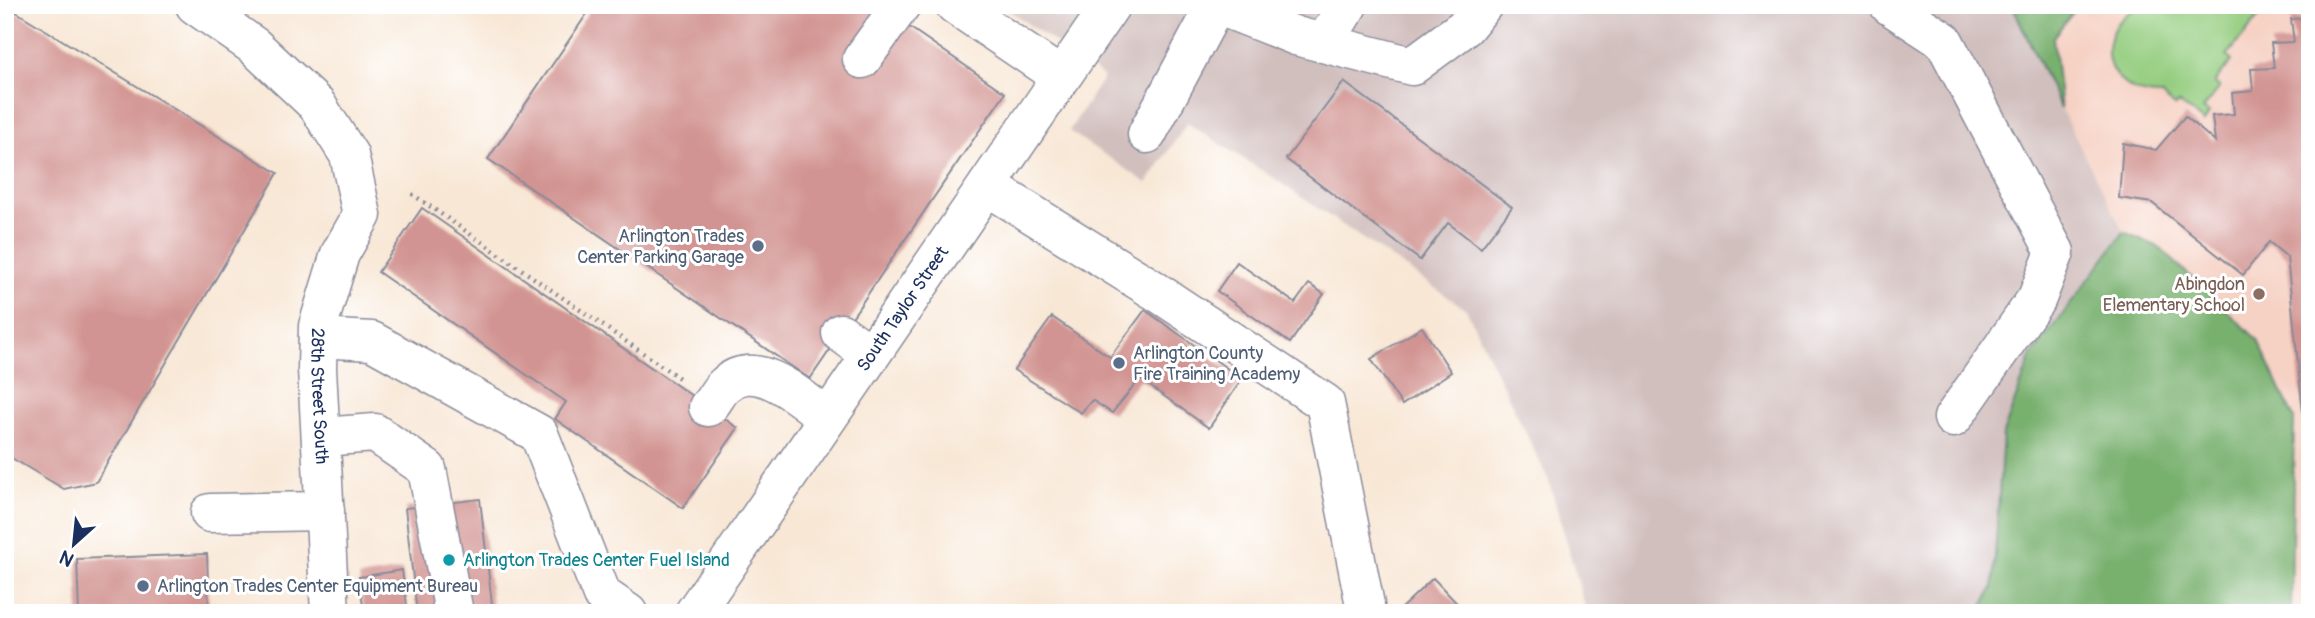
<svg xmlns="http://www.w3.org/2000/svg" width="2315" height="618" viewBox="0 0 2315 618" font-family="Pangolin,sans-serif">
	<style>
		.built { fill: #f6d2c4 }
		.industrial { fill: #d1bfbe }
		.green { fill: #95cd80; stroke: #587e6f; stroke-width: 2 }
		.forest { fill: #78b06e; stroke: #4a7066; stroke-width: 2 }
		.building { fill: #d29492 }
		.lines { fill: none; stroke-linecap: round; stroke-linejoin: round }
		.minor-casing { stroke: #8a8b9a; stroke-width: 41 }
		.path { stroke: #8a8b9a; stroke-width: 4.5; stroke-dasharray: 2 5; stroke-linecap: butt }
		.minor { stroke: #fff; stroke-width: 38 }
		.service-dot { fill: #5c6f8a; stroke: #fff; stroke-width: 2.5 }
		.education-dot { fill: #8d6e63; stroke: #fff; stroke-width: 2.5 }
		.culture-dot { fill: #0f9aa8; stroke: #fff; stroke-width: 2.5 }
		.labels { text-anchor: middle; dominant-baseline: central; stroke-width: 6; stroke-linejoin: round; paint-order: stroke }
		.service-label { font-size: 18px; fill: #4e5e75; stroke: #fff; text-anchor: start }
		.education-label { font-size: 18px; fill: #785e54; stroke: #fff; text-anchor: end }
		.street-label { font-size: 18px; fill: #1b2f5e; stroke: #fff }
		.culture-label { font-size: 18px; fill: #0d838f; stroke: #fff; text-anchor: start }
	</style>
	<rect width="100%" height="100%" fill="#fff"/>
	<filter id="ink" filterUnits="userSpaceOnUse"><feTurbulence type="fractalNoise" baseFrequency=".0143" numOctaves="2"/><feDisplacementMap in="SourceGraphic" scale="14" xChannelSelector="R" yChannelSelector="G"/><feConvolveMatrix kernelMatrix="1 2 1 2 8 2 1 2 1" color-interpolation-filters="sRGB"/></filter>
	<filter id="wash" filterUnits="userSpaceOnUse"><feTurbulence type="fractalNoise" baseFrequency=".00686" numOctaves="4" result="noise"/><feDisplacementMap in="SourceGraphic" scale="28" xChannelSelector="R" yChannelSelector="G"/><feGaussianBlur stdDeviation="1.57" result="paint"/><feColorMatrix in="noise" values="0 0 0 0 0 0 0 0 0 0 0 0 0 0 0 0 0 1.4 0 .05"/><feComposite in="paint" operator="in"/></filter>
	<g filter="url(#wash)">
		<rect width="100%" height="100%" fill="#f8e7d5"/>
		<path class="built" d="M2079,5H2310V613H2291L2293,419L2258,340L2159,247L2124,232L2061,109L2053,37Z"/>
		<path class="industrial" d="M1001,5H2012L2061,109L2124,232L2031,357L2003,434L1993,588L1979,613H1587L1549,481L1466,309L1269,175L1187,123L1147,183L1069,131L1104,77Z"/>
		<path class="green" d="M2136,5H2268L2227,56L2232,61L2214,83L2220,87L2203,109L2209,113L2204,122L2179,103L2175,107L2161,95C2122,96 2093,63 2116,25C2120,18 2130,12 2137,7Z"/>
		<g class="forest">
			<path d="M2012,5H2079L2053,37L2061,109Z"/>
			<path d="M2124,232L2159,247L2258,340L2294,419L2291,613H1979L1993,588L2003,434L2031,357Z"/>
		</g>
		<g id="blocks">
			<g class="building">
				<path d="M5,5L278,173L96,482L64,489L5,454Z"/>
				<path d="M593,5H877L1005,93L810,379L488,159Z"/>
				<path d="M2310,18V461H2308L2287,257L2269,242L2243,275L2152,203L2119,198L2123,143L2156,150L2185,116L2215,142L2212,116L2234,114L2232,93L2253,91L2251,69L2274,68L2271,43L2294,42L2291,19Z"/>
				<path d="M1344,82L1512,207L1481,248L1448,223L1420,260L1286,159Z"/>
				<path d="M422,208L738,428L683,508L555,419L566,402L378,272Z"/>
				<path d="M1237,262L1295,303L1309,284L1324,294L1290,343L1217,291Z"/>
				<path d="M1145,310L1242,379L1209,428L1140,379L1112,413L1092,400L1081,413L1014,370L1052,317L1110,357Z"/>
				<path d="M1422,327L1451,372L1402,405L1371,359Z"/>
				<path d="M480,499L493,613H417L405,508Z"/>
				<path d="M207,554L209,613H79L77,559Z"/>
				<path d="M402,570L408,613H364L359,577Z"/>
				<path d="M1433,578L1466,613H1396Z"/>
			</g>
		</g>
	</g>
	<g filter="url(#ink)">
		<use href="#blocks" fill-opacity="0" stroke="#8a8b9a" stroke-width="2"/>
		<g class="lines">
			<defs>
				<g id="minor">
					<path id="s1" d="M195,5L254,46L317,105L349,155L362,215L340,254L318,326L317,369L330,613"/>
					<path d="M955,5L1061,77"/>
					<path d="M1217,5L1296,36L1412,66L1465,27L1483,5"/>
					<path d="M1889,5L1944,41L2055,252L2037,298L1953,418"/>
					<path d="M1324,43L1348,5"/>
					<path d="M862,59L901,5"/>
					<path d="M1147,134L1216,5"/>
					<path d="M987,186L1154,290L1325,403L1365,605"/>
					<path d="M841,333L870,354"/>
					<path d="M318,338L372,341L539,434L602,595L628,613"/>
					<path d="M708,407C715,400 718,391 725,385C756,355 802,399 827,418"/>
					<path d="M321,437L375,433L427,469L454,613"/>
					<path d="M210,513L325,511"/>
					<path id="s2" d="M694,613L1111,5"/>
				</g>
			</defs>
			<use href="#minor" class="minor-casing"/>
			<path class="path" d="M412,194L682,380"/>
			<use href="#minor" class="minor"/>
		</g>
	</g>
	<g class="service-dot">
		<circle cx="758" cy="246" r="7"/>
		<circle cx="1119" cy="363" r="7"/>
		<circle cx="143" cy="586" r="7"/>
	</g>
	<circle class="education-dot" cx="2259" cy="294" r="7"/>
	<circle class="culture-dot" cx="449" cy="560" r="7"/>
	<g class="labels">
		<g class="service-label">
			<text x="744" y="236" text-anchor="end">Arlington Trades<tspan x="744" dy="21">Center Parking Garage</tspan></text>
			<text x="1133" y="353">Arlington County<tspan x="1133" dy="21">Fire Training Academy</tspan></text>
			<text x="157" y="586">Arlington Trades Center Equipment Bureau</text>
		</g>
		<g class="education-label">
			<text x="2245" y="284">Abingdon<tspan x="2245" dy="21">Elementary School</tspan></text>
		</g>
		<g class="street-label">
			<text stroke="none"><textPath href="#s2" startOffset="369">South Taylor Street</textPath></text>
			<text stroke="none"><textPath href="#s1" startOffset="469">28th Street South</textPath></text>
		</g>
		<g class="culture-label">
			<text x="463" y="560">Arlington Trades Center Fuel Island</text>
		</g>
	</g>
	<rect width="2315" height="618" fill="none" stroke="#fff" stroke-width="28"/>
	<g transform="translate(74 544) rotate(207)" stroke="#ffffff" stroke-width="5" paint-order="stroke">
	<path d="M0-5L12 26L0 18L-12 26Z" fill="#1b2f5e"/>
	<text y="-10" font-size="19" font-weight="bold" text-anchor="middle" fill="#1b2f5e">N</text>
	</g>
</svg>
